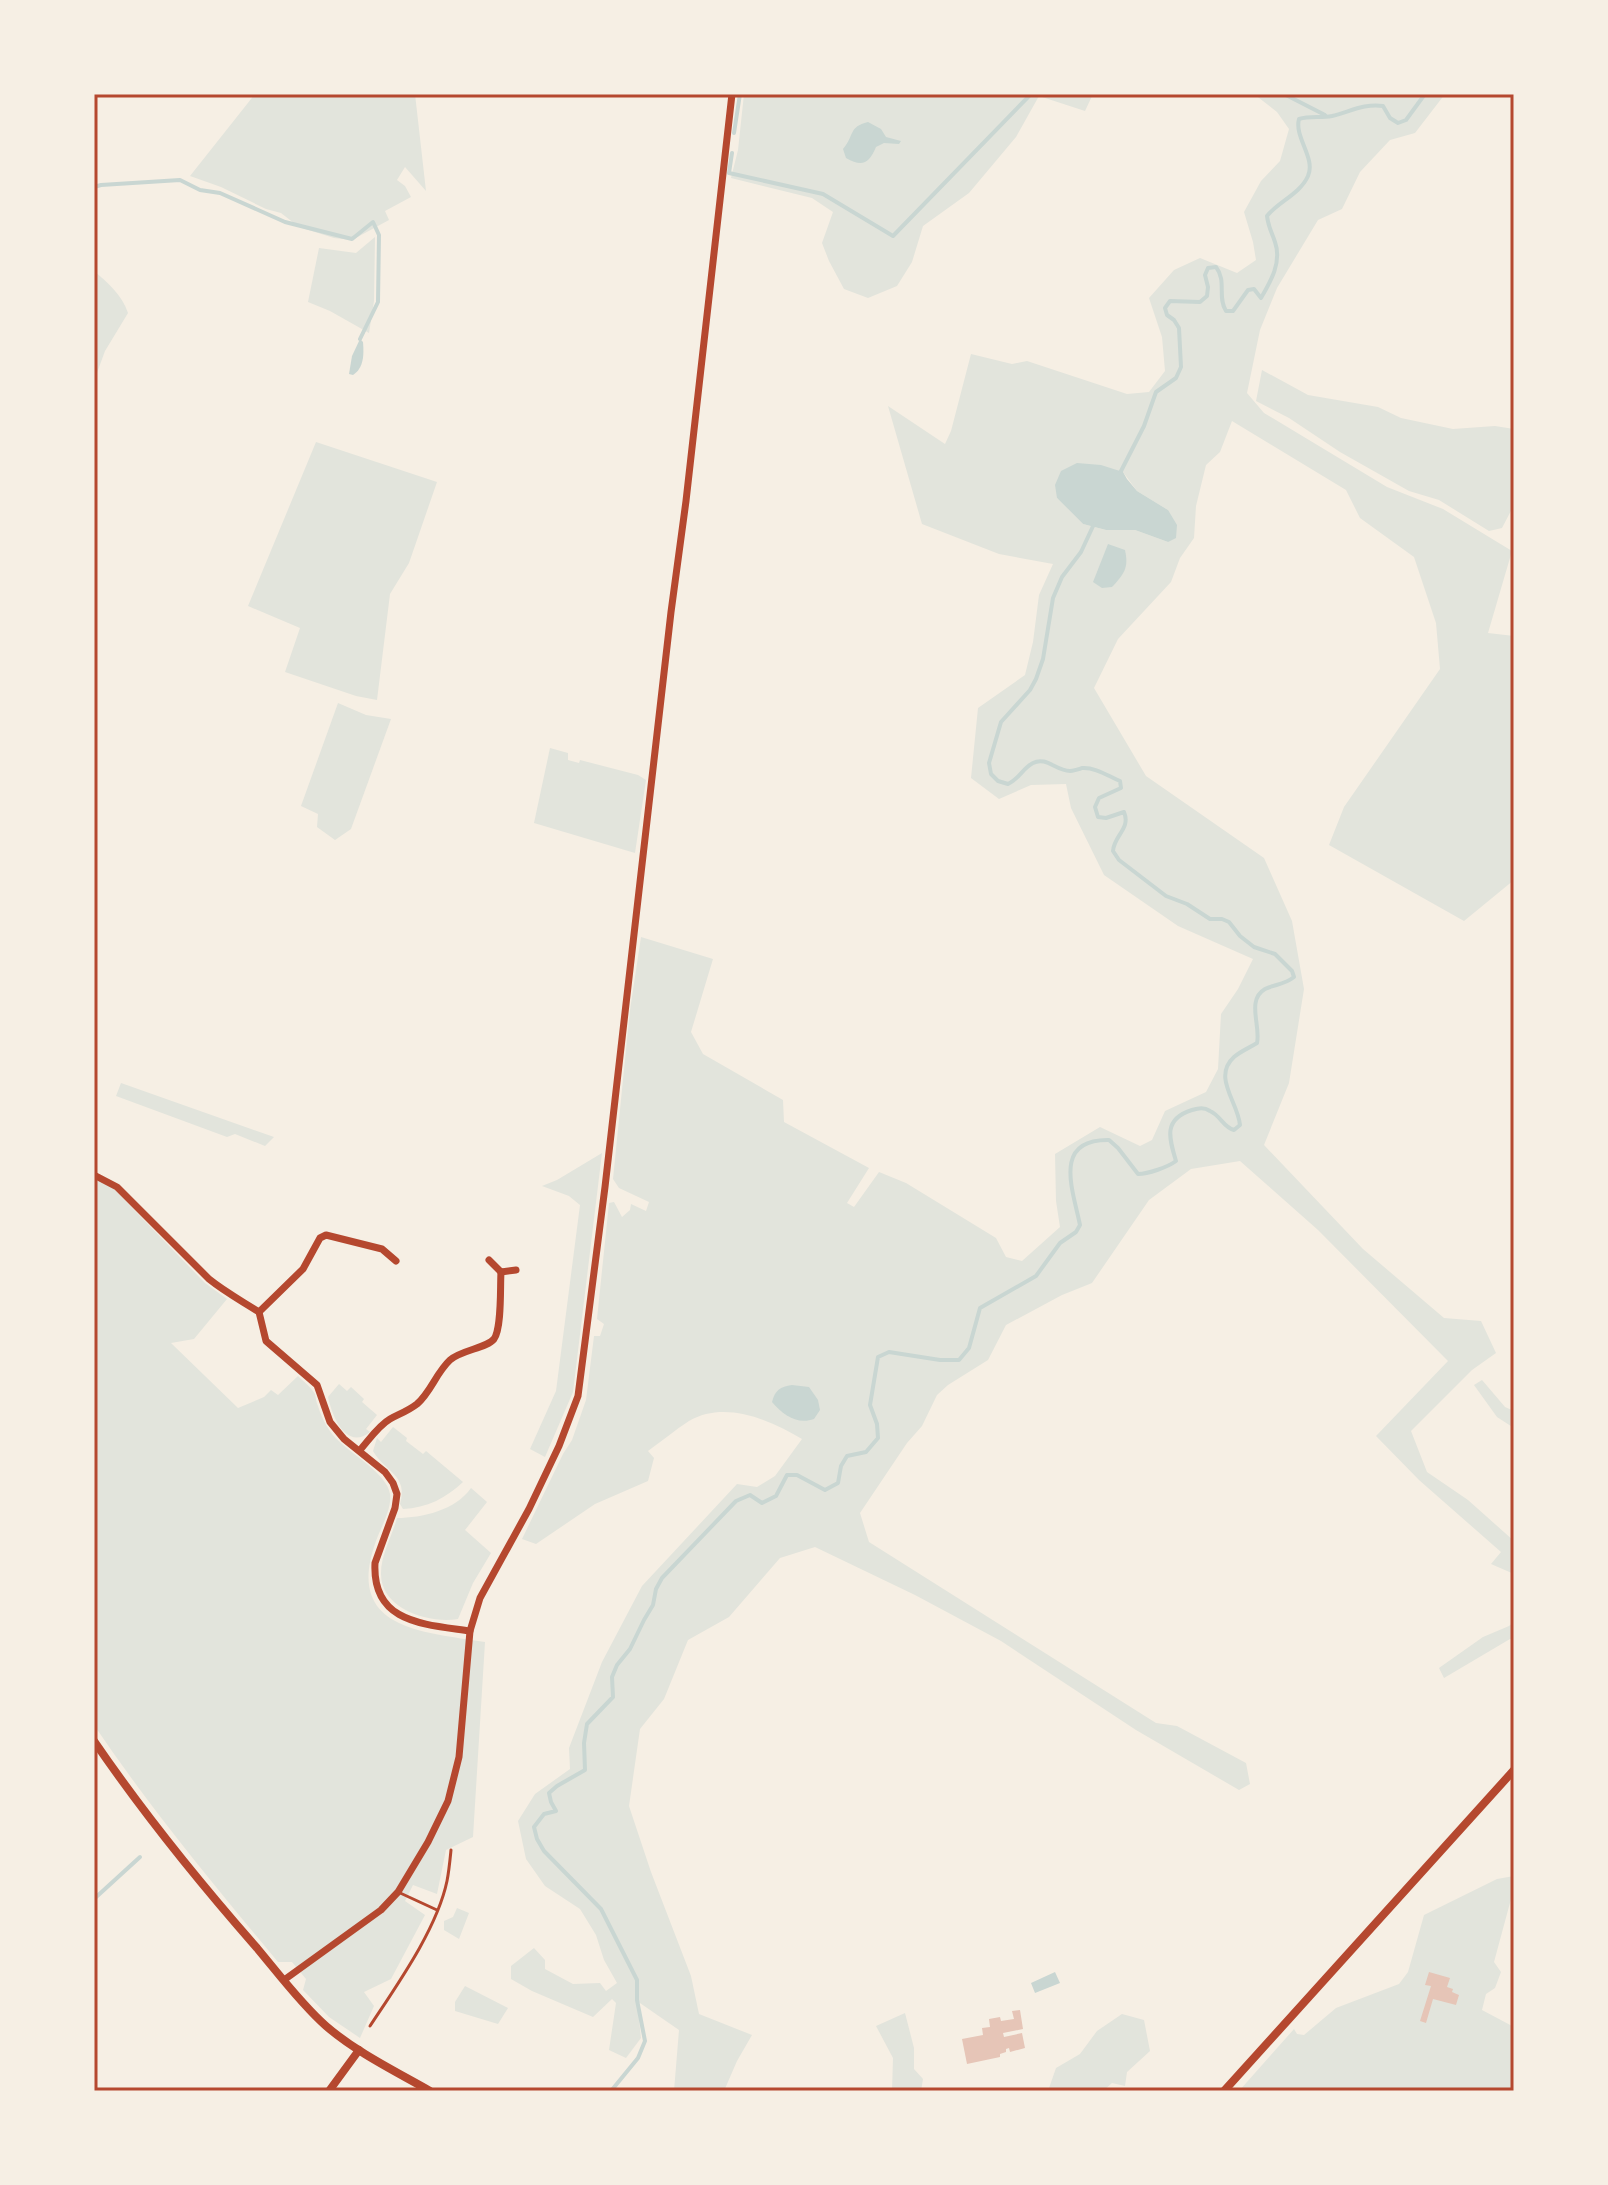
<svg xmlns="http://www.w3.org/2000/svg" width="1608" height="2185" viewBox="0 0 1608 2185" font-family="Quicksand,sans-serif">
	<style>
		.green { fill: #e2e4dc; fill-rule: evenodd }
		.water { fill: #c9d6d2 }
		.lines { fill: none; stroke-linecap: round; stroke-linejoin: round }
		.stream { stroke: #c9d6d2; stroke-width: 4 }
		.building { fill: #e6c5b7 }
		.service { stroke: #b5482f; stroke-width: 3 }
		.minor { stroke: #b5482f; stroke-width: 7 }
		.tertiary { stroke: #b5482f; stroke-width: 8 }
		.neatline { fill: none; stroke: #b5482f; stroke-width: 3 }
	</style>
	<rect width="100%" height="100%" fill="#f6efe4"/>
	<g class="green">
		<path d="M255,94H415L426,191L405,167L397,180L405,186L411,197L385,211L389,220L352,240L334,238L299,227L281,213L266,209L221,187L190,176Z"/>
		<path d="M744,94H1093L1085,111L1039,96L1016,137L969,193L923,226L912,262L897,286L868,298L844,289L829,261L822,243L833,212L812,198L731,178L738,150Z"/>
		<path d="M1254,94H1445L1415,133L1390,140L1360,172L1342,209L1318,220L1277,288L1260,330L1247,393L1264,413L1387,487L1443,509L1512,551L1488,633L1514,636V880L1464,921L1329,845L1344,807L1440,669L1436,623L1414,557L1360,518L1346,490L1232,421L1220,452L1206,465L1196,506L1194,538L1180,558L1171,582L1118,639L1094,688L1146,776L1264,858L1292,921L1304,989L1289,1083L1264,1145L1363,1249L1444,1318L1481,1321L1496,1353L1472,1370L1411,1431L1427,1472L1468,1500L1514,1541V1574L1491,1564L1501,1552L1419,1480L1376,1436L1448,1361L1318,1230L1240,1161L1191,1169L1149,1200L1092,1283L1062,1295L1006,1325L988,1360L948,1385L937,1395L922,1426L907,1443L860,1513L869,1542L1156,1723L1177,1726L1246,1763L1250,1784L1239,1790L1136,1730L1001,1641L915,1595L815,1547L780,1558L729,1617L688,1640L664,1699L640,1729L629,1806L651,1872L691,1976L699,2014L752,2035L737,2061L724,2091H674L679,2030L637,2001L641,2038L626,2058L609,2050L616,2003L612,1999L593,2017L532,1991L511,1979V1966L534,1948L545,1960V1969L573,1984L600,1983L606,1991L617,1983L604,1960L596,1935L580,1909L545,1886L526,1859L518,1821L535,1794L570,1769L569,1748L602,1662L642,1586L737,1484L757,1487L775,1476L802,1439C770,1420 725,1400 689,1421C675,1430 662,1441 648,1451L654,1458L648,1481L595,1504L536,1544L522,1539L563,1454L572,1440L586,1400L594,1336H600L604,1324L597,1319L609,1203L614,1202L622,1217L630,1210L631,1204L646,1211L649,1202L619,1188L613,1179L630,1010L641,937L713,959L691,1032L703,1054L783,1100L784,1122L869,1168L847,1203L854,1207L879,1172L906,1183L996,1238L1006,1257L1022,1261L1060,1227L1056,1201L1055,1154L1100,1127L1140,1146L1152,1140L1165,1111L1206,1092L1218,1069L1221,1014L1238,989L1253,959L1178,926L1104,875L1071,808L1066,784L1031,785L999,799L971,778L978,708L1025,675L1033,642L1039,595L1053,564L999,554L922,524L888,406L945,444L951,431L971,354L1012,364L1027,361L1127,394L1149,392L1165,371L1162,337L1149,298L1174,270L1200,258L1237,273L1256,260L1253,242L1244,212L1261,181L1280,161L1289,129L1277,112ZM1123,472L1137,491L1168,510V542L1135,530H1106L1083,524L1057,498Z"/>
		<path d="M375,237L374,301L369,333L330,311L308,302L319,248L356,253Z"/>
		<path d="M94,271C108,283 122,295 128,313L105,351L94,381Z"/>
		<path d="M1262,370L1308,395L1378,407L1401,418L1453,429L1495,426L1514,429V505L1502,528L1489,531L1439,500L1409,491L1340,452L1289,418L1256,401Z"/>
		<path d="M316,442L437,482L409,563L390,594L377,700L356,696L285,672L300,628L248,606Z"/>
		<path d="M338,703L366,715L391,719L351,829L335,840L317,827L318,814L301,806Z"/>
		<path d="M550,748L568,753V760L579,763L580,760L638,775L646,780L635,853L534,823Z"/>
		<path d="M121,1083L274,1137L265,1146L235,1134L227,1137L116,1096Z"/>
		<path d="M602,1153L573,1392L545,1457L530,1449L556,1391L580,1205L569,1196L542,1186L557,1180Z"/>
		<path d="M94,1179L111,1186L205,1283L227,1299L194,1339L171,1343L238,1408L264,1397L271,1390L278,1395L298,1376C303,1381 311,1387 315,1394C316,1398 316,1402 318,1406C322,1419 329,1433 340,1442C354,1456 387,1474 390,1494C392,1509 381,1527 376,1541C344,1629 421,1632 485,1642L473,1837L446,1850L437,1894L413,1885L405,1901L425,1915L391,1979L364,1992L374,2006L360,2038L329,2017L303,1990L306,1979L292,1962H278C214,1885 150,1808 94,1725Z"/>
		<path d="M1482,1380L1505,1407L1514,1411V1428L1497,1417L1474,1385Z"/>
		<path d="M339,1384L347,1391L351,1387L364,1399L362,1402L377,1415L366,1429L370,1432C346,1451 332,1416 328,1397Z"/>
		<path d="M393,1427L407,1438L406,1441L423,1454L426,1451L463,1482C446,1498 427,1508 403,1509L400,1504C409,1475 384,1471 373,1451L377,1438L381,1442Z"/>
		<path d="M471,1488L487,1502L465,1530L491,1553L473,1583L458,1619C429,1624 380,1609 381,1573C381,1555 392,1536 397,1518C422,1518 456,1510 471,1488Z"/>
		<path d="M1514,1622V1640L1510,1639L1444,1678L1439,1668L1483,1637L1509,1626Z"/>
		<path d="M1514,1876V1888L1494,1962L1501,1972L1495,1988L1486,1994L1482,2010L1514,2027V2091H1239L1294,2029L1297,2034L1304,2035L1336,2008L1399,1984L1408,1972L1424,1915L1497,1879Z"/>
		<path d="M457,1908L469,1913L459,1939L444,1930V1921L453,1917Z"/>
		<path d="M465,1986L508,2008L498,2024L455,2011V2002Z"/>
		<path d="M905,2013L914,2048V2069L923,2079L921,2091H892L893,2058L876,2026Z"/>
		<path d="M1122,2014L1144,2020L1150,2051L1127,2072L1125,2086L1112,2083L1103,2091H1048L1056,2068L1080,2054L1097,2031Z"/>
	</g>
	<g class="water">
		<path d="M868,122L881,129L886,137L901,141L899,144L884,143L876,147C869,164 862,167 846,158L843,149C855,135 848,127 868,122Z"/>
		<path d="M360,339L363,342C364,354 364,368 353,375L349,374L352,356Z"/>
		<path d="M1077,463L1101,465L1123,472L1127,479L1137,491L1168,510L1177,525L1176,538L1168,542L1135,530H1106L1083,524L1057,498L1055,485L1061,471Z"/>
		<path d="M1108,544L1125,550C1129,568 1124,574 1112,587L1102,588L1093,582Z"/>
		<path d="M792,1385L809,1387L818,1400L820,1410L814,1419C797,1425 783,1415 772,1402C775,1390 780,1387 792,1385Z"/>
		<path d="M1055,1972L1060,1983L1035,1993L1031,1983Z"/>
	</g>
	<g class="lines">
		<g class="stream">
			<path d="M1284,94L1325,115"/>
			<path d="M734,133L740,94"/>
			<path d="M732,153L729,173L823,194L893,236L1031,94"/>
			<path d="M94,187L101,185L180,180L200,190L220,193L285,222L352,239L373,222L379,235L378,302L360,339"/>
			<path d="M1120,473L1144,426L1156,392L1176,378L1181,367L1179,328L1174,320L1167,315L1165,308L1170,301L1200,302L1207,296L1208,287L1205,275L1208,268L1216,267C1227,281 1217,297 1226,311H1233L1248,290L1254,289L1261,298C1271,281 1282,262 1275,242C1272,233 1268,226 1267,216C1278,202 1300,194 1308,176C1316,158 1294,137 1299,119C1310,116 1321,118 1332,116C1349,112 1365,103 1383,106L1390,118L1398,123L1406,120L1425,94"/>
			<path d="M94,1899L140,1857"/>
			<path d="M611,2091L638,2058L645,2041L637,2000V1980L601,1909L544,1851L537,1839L534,1827L544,1814L556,1811L551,1802L549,1793L557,1786L585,1770L584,1743L587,1724L613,1697L612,1677L617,1665L630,1649L644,1620L653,1605L656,1589L662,1578L736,1501L750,1495L762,1503L776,1496L787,1475H797L825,1490L838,1483L841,1466L847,1456L866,1452L878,1438L877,1424L870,1405L878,1357L889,1352L940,1360H959L969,1348L980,1308L1036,1276L1060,1243L1076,1232L1080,1225C1073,1190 1052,1139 1109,1140L1118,1148L1138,1174C1148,1174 1168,1167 1176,1161C1169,1138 1163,1119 1192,1110C1199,1108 1204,1107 1210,1111C1221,1116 1223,1127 1234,1130L1240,1125C1238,1102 1212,1077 1234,1057C1241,1051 1249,1048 1257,1043C1261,1026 1246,1000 1265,989C1275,984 1284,985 1294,977L1292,971L1275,954L1254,947L1240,936L1229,922L1222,919H1210L1187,904L1166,896L1119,860L1113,851C1114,835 1131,829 1124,812L1106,818L1098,817L1095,807L1099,798L1121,788L1120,781C1108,776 1095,767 1082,768C1080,769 1072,771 1070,771C1056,771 1046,756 1033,763C1023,768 1020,778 1008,784L998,781L991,774L989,763L1001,722L1030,690L1036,679L1043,659L1053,598L1062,577L1081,552L1094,524"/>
		</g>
	</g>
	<g class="building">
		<path d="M1429,1972L1450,1978L1447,1987L1453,1989L1452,1992L1459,1995L1456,2005L1433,1999L1426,2023L1420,2021L1431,1986L1425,1985Z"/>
		<path d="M1020,2010L1023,2029L1003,2033L1004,2037L1022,2033L1025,2048L1010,2052L1009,2048L1006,2049V2052L1000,2054V2057L967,2064L962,2039L983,2035L982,2028L990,2027L989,2019L1000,2017L1001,2021L1014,2019L1012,2011Z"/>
	</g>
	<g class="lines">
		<g class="service">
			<path d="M398,1892L437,1910"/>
			<path d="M370,2026C397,1985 437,1929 447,1881C449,1871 450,1860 451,1850"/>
		</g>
		<g class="minor">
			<path d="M94,1175L117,1187L209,1279C225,1292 242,1301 259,1312L266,1341L317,1385L330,1422L344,1439L385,1472L393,1483L397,1494L395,1508L375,1563C372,1623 423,1624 470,1631"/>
			<path d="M489,1260L501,1272L516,1270"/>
			<path d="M259,1312L303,1269L320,1238L326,1235L382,1249L396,1261"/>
			<path d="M360,1450C369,1440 378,1426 390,1419C399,1414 408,1411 417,1404C431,1392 436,1373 450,1360C461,1350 487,1348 494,1339C502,1328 500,1287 501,1272"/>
			<path d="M284,1980L381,1910L398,1892L428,1842L448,1801L459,1757L470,1631L480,1598L529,1509L559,1446L578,1396L605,1187L671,612L686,501L732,94"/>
		</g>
		<g class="tertiary">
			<path d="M94,1741C144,1814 199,1882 257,1948C278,1973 301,2004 326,2026C356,2052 395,2071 430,2091"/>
			<path d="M329,2091L359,2050"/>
			<path d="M1224,2091L1514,1770"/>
		</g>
	</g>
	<rect width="1608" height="2185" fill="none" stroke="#f6efe4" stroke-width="192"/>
	<rect x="96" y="96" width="1416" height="1993" class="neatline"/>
</svg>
